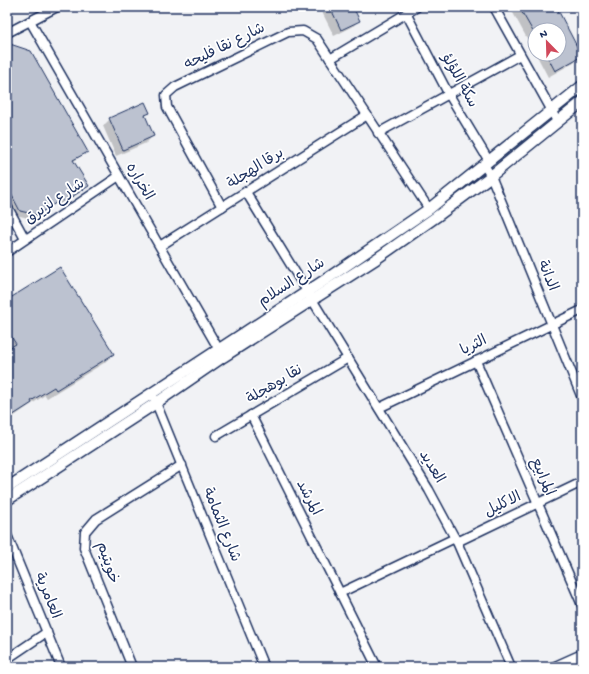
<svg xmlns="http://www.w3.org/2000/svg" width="589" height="674" viewBox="0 0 589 674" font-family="'Gochi Hand','Playpen Sans Arabic',sans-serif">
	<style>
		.shadow { fill: #0003 }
		.building { fill: #bcc2d0; stroke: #1b2f5e }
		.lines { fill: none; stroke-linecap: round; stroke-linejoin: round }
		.minor-casing { stroke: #1b2f5e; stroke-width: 11 }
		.tertiary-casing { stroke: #1b2f5e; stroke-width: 13 }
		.minor { stroke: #fff; stroke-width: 8 }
		.tertiary { stroke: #fff; stroke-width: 10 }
		.labels { text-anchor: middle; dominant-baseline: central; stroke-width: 3.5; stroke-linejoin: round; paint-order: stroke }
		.street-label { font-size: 15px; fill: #1b2f5e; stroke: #fff }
	</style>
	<rect width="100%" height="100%" fill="#f1f2f5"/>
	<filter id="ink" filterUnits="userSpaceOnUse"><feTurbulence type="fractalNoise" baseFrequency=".025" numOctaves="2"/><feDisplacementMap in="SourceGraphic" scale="8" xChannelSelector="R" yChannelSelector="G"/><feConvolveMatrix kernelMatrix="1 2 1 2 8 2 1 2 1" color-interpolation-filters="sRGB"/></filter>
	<g filter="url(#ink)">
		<g class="shadow">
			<path d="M327,7H352L359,21L352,27L334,36L322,12Z"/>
			<path d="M516,7H567L558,12L582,55L575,62L548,77L536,54H559V30H535V53L512,11Z"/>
			<path d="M7,47L86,152L73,162L87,186L83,190L59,205L58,202L32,219L16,215L7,198Z"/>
			<path d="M149,113L144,117L153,136L146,143L116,156L103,126L110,119Z"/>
			<path d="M7,301L113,354L104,363L47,398L45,395L7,421Z"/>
		</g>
		<g class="building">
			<path d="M330,7H353L360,21L341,30Z"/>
			<path d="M519,7H563L558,10L582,56L555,71L546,54H559V30H535V35Z"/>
			<path d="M10,44L31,51L88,152L73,160L89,186L64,202L62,199L37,215L20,211L7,186V46Z"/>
			<path d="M145,102L150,113L145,115L154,136L123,150L109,118Z"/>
			<path d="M60,267L114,354L56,390L54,387L31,401L32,403L7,419V346L9,348L16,344L7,330V300Z"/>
		</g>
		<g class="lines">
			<defs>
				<g id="minor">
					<path d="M494,7L552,111L557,122"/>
					<path d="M406,13L448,93L489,161"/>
					<path d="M30,21L222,355"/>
					<path d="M7,33L57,7"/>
					<path d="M330,59L417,7"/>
					<path d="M378,133L520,55"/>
					<path d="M484,165L491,176L582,398"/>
					<path d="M246,192L429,490L457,542L511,667"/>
					<path d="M7,206L25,239"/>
					<path d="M222,207L167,107L166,95L175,87L288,32L303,31L317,39L429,209"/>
					<path d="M160,246L367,115"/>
					<path d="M7,252L119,176"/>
					<path d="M476,361L582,605"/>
					<path d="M154,398L264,667"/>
					<path d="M379,408L582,310"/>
					<path d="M251,415L377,667"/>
					<path d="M216,436L348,358"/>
					<path d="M7,535L61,667"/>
					<path d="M457,542L582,482"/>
					<path d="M340,593L455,538"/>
					<path d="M7,659L47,632"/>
					<path d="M132,667L84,548L85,532L96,519L182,465"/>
					<path d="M553,667L582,654"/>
				</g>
				<g id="tertiary">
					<path d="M7,488L328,278L429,209L582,86"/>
					<path d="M7,500L156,403L223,357L376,259L436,217L491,176L582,102"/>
				</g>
			</defs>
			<use href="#minor" class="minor-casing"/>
			<use href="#tertiary" class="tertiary-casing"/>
			<use href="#minor" class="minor"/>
			<use href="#tertiary" class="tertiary"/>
		</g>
	</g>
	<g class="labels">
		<g class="street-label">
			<text transform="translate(225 47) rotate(-26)">شارع نقا فليحه</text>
			<text transform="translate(459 81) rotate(61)">سكة اللؤلؤ</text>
			<text transform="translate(256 169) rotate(-32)">برقا الهجلة</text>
			<text transform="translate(139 182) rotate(60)">الخراره</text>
			<text transform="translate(55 202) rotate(-34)">شارع لزيرق</text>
			<text transform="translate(547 276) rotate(68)">الدانة</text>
			<text transform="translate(292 283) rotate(-33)">شارع السلام</text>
			<text transform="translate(474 346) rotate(-26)">الثريا</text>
			<text transform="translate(275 385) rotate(-31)">نقا بوهجلة</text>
			<text transform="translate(431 467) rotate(59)">العديد</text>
			<text transform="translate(542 477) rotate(67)">المرابيع</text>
			<text transform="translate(308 498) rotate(63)">المرشد</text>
			<text transform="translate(503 505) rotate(-26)">الاكليل</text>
			<text transform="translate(221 525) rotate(68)">شارع الثمامة</text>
			<text transform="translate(107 563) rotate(72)">خويتيم</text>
			<text transform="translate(47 596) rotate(68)">العامرية</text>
		</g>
	</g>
	<rect width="589" height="674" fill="none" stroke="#fff" stroke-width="24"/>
	<rect x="12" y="12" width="565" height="650" fill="none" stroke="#1b2f5e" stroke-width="1.5" filter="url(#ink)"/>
	<g transform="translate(547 42) rotate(337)"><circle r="19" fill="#ffffff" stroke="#a4acbf"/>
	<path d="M0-3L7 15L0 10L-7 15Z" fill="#d1495b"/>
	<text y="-6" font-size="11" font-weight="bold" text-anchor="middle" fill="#1b2f5e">N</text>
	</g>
</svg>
